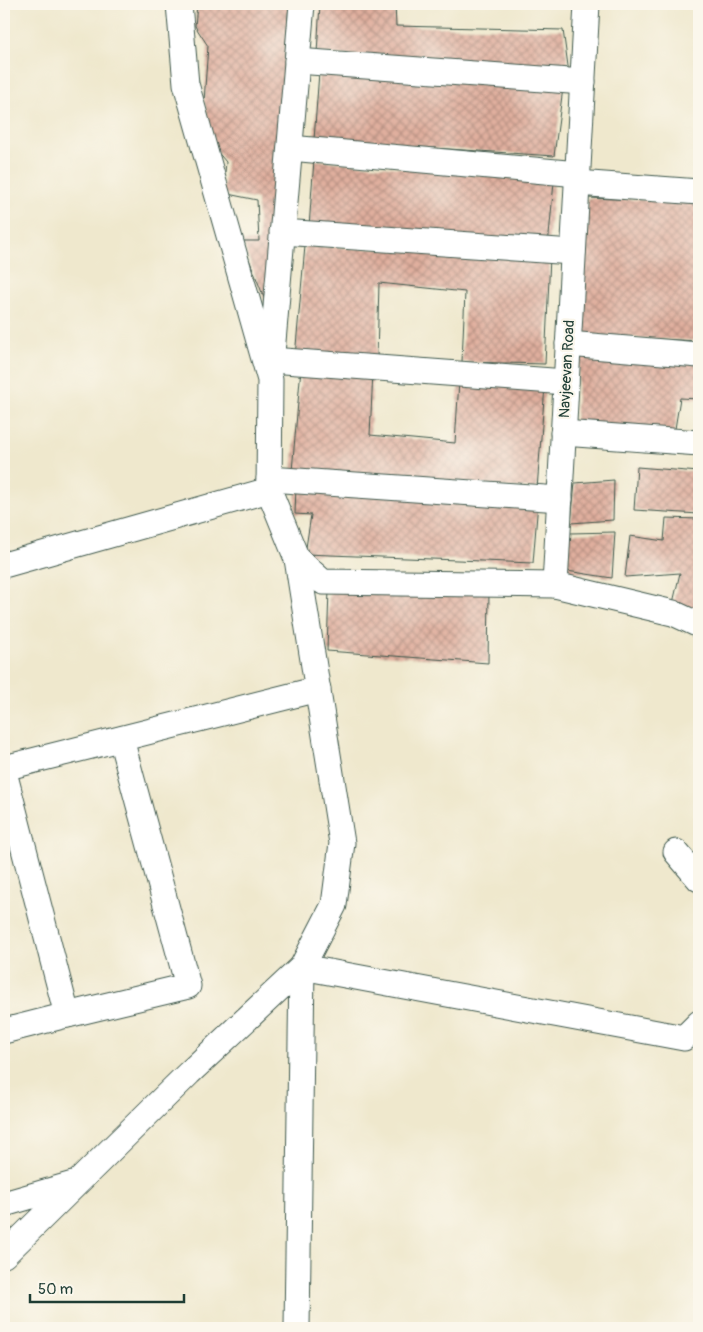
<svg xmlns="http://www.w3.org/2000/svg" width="703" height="1332" viewBox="0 0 703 1332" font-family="Pangolin,sans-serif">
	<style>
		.building { fill: url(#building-cross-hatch) }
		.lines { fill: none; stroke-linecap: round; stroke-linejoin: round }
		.minor-casing { stroke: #3e574b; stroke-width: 27 }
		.minor { stroke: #fff; stroke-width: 25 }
		.labels { text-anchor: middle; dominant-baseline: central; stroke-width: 4.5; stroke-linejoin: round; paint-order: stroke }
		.street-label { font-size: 15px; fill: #1f3d34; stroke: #fbf7ec }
	</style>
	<defs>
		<pattern id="building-cross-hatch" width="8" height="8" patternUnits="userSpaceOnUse" patternTransform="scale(1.25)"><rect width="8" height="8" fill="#e0af9e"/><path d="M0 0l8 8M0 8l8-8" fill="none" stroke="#b59082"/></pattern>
	</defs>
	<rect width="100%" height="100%" fill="#fbf7ec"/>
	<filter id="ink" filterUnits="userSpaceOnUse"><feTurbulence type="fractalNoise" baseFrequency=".02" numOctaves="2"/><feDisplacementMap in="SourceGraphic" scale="10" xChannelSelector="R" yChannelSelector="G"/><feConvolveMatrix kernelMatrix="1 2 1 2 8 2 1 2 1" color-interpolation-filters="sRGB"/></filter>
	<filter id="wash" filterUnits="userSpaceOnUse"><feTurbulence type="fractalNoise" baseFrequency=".0096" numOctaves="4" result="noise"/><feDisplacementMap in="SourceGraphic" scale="20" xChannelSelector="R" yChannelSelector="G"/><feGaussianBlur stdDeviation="1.12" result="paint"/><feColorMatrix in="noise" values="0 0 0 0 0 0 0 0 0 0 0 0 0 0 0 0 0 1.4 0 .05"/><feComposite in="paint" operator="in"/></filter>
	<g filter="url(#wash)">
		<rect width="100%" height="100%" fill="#efe8cd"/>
		<g id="blocks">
			<g class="building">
				<path d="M197,4H289L266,303L247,254L243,241H259L257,200L223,193L226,162L216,150L204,101L208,46L195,26Z"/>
				<path d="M320,4H395L396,26L563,30L569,73L317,53Z"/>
				<path d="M319,72L563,88L554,156L314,140Z"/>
				<path d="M314,160L554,182L548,246L309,227Z"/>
				<path d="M588,198L699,202V341L581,335Z"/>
				<path d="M305,246L550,257L545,364L462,362L465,292L379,283L377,358L295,357Z"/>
				<path d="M580,353L699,362V399L680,398L674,435L575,422Z"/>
				<path d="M301,368L373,371L370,435L455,443L459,381L545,386L537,489L292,471Z"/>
				<path d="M637,467L699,472V514L634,510Z"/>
				<path d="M614,480L613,520L571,523L575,483Z"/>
				<path d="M296,486L538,502L533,563L305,554L311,515L295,514Z"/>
				<path d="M666,518L699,519V611L673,603L680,573L625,577L630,536L664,541Z"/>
				<path d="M615,532L612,578L567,571L570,533Z"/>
				<path d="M329,589L489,591L488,663L327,651Z"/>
			</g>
		</g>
	</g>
	<g filter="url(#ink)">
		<use href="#blocks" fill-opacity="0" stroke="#3e574b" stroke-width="1"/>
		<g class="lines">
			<defs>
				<g id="minor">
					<path d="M179,4L186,84L270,380L269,490L297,559L323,582L555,585"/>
					<path d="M587,4L555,585L673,613L699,625"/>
					<path d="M297,61L583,82"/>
					<path d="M290,148L578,174"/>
					<path d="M577,183L699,192"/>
					<path d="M282,232L573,252"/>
					<path d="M568,344L699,355"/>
					<path d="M271,360L566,382"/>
					<path d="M271,365L302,4"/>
					<path d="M563,433L699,443"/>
					<path d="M269,479L560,499"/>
					<path d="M4,565L269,490"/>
					<path d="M4,768L318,689"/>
					<path d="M4,772L67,1015L188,986L121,739"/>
					<path d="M676,852L699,879"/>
					<path d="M4,1031L67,1015"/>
					<path d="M4,1204L73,1184"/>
					<path d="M4,1255L189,1073L302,967L684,1038L699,1023"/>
					<path d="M297,1328L302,967L334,905L342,843L297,559"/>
				</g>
			</defs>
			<use href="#minor" class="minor-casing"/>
			<use href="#minor" class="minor"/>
		</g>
	</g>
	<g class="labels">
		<g class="street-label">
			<text transform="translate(567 369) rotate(-87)">Navjeevan Road</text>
		</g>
	</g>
	<rect width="703" height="1332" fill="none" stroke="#fbf7ec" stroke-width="20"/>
	<path d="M30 1294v8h154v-8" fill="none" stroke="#1f3d34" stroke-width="2.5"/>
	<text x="38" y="1294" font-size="15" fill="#1f3d34" stroke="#fbf7ec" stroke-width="4" paint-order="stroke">50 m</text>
</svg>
